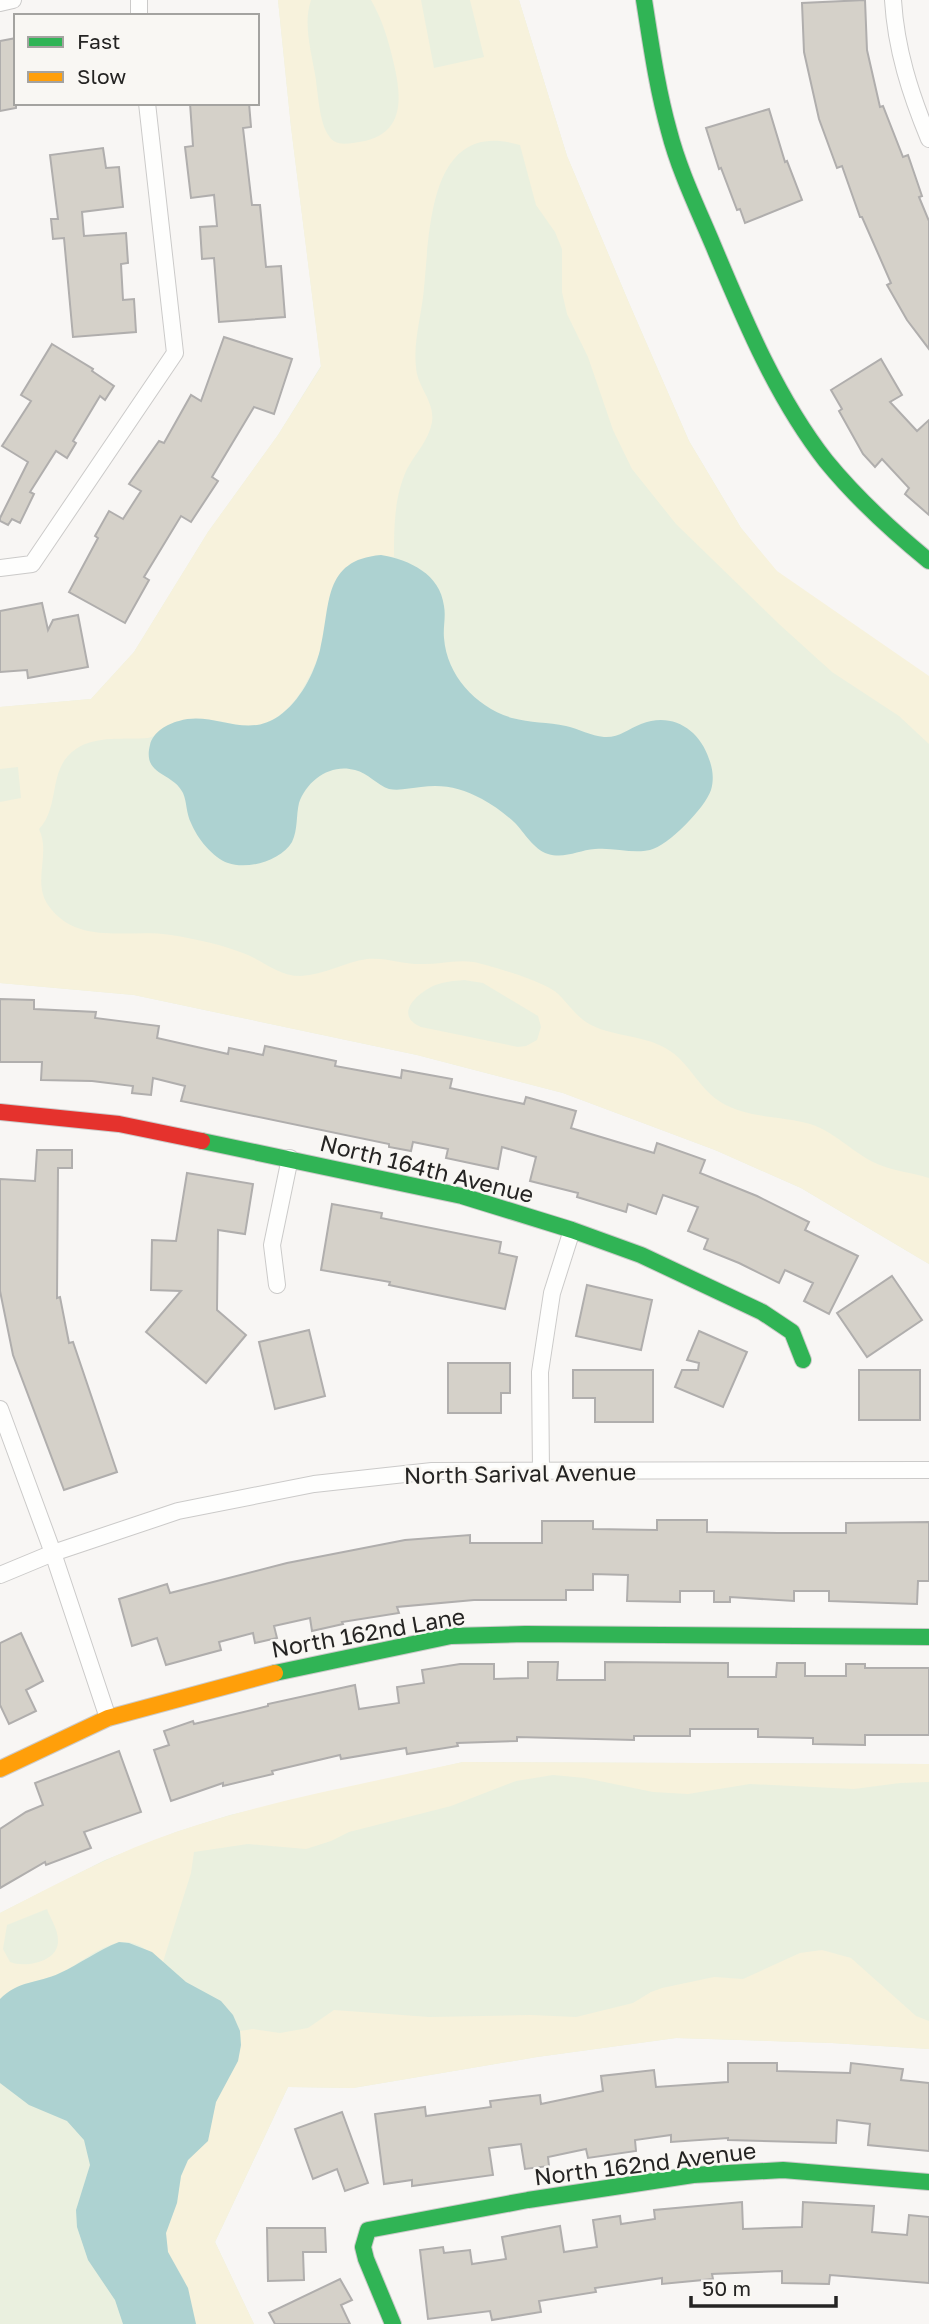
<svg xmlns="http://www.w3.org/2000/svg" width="929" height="2324" viewBox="0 0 929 2324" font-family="'Golos Text',sans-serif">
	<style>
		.green { fill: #eaf0df }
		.sand { fill: #f7f2dc; fill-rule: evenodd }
		.water { fill: #add2d1 }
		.building { fill: #d5d1c9; stroke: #b0aead; stroke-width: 2 }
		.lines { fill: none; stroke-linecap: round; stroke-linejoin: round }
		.street-casing { stroke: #cbcac9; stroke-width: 18 }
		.fast-casing { stroke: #cbcac9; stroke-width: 18 }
		.slow-casing { stroke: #cbcac9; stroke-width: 18 }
		.jam-casing { stroke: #cbcac9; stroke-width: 18 }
		.street { stroke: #fefefd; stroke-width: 16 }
		.fast { stroke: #30b455; stroke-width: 16 }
		.slow { stroke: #ff9f0a; stroke-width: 16 }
		.jam { stroke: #e5322d; stroke-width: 16 }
		.labels { text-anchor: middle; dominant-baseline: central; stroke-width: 5; stroke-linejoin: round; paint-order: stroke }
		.street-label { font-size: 23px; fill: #252423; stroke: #f9f7f3 }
	</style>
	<rect width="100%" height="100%" fill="#f8f6f4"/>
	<g class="green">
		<path d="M278,0H519L567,156L629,303L689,441L741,528L777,572L929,683V1264L801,1188L715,1150L563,1093L417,1055L134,995L0,983V707L91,699L134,652L208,532L278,435L321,366L291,127Z"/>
		<path d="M463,1762L929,1764V2049L832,2043L676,2038L537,2057L353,2088L288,2087L215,2242L254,2324H0V1913L105,1860L176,1832L230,1815Z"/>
	</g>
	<g class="sand">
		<path d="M278,0H311C303,23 311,51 315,74C318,91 319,123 329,136C334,145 344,144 353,143C405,138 403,101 393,60C388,39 382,19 371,0H421L434,68L484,57L470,0H519L567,156L629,303L689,441L741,528L777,571L929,676V744L899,716L832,672L779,624L676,524L632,469L613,430L588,357L567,314L562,292V249L555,232L536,205L520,145C429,118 430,229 424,288C422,314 413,341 416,367C417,387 435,401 432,422C429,440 415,454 407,469C394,497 394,527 394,557C375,554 361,557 345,568C331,613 315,706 265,723C243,731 227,720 208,720C196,721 178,724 166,727C159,730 156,737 148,738C125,740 96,735 76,749C47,768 61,806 39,829C51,854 32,881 48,905C77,947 130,928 171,935C196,939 224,945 248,955C266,963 280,976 301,976C324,975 345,962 367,959C385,957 402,964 420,964C437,965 455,959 473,962C490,965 545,982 557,993C568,1003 577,1018 591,1025C615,1037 644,1035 667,1049C688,1061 698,1087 719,1101C746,1119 780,1115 810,1124C835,1132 851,1151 873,1162C891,1171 911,1172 929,1178V1264L801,1188L715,1150L563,1093L417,1055L134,995L0,983V802L21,798L18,767L0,769V707L91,699L134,652L208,532L278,435L321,367L291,127ZM464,980L483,983L538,1016L541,1027L537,1040L526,1046L518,1047L421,1027C395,1016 414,996 431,987C441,982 453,981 464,980Z"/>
		<path d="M463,1762L929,1764V1782L900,1783L854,1789L750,1784L688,1794L653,1792L585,1778L553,1775L516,1781L451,1806L349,1832L331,1841L306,1849L248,1844L194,1852L191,1873L163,1962C153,1954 138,1941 124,1942C102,1943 80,1964 60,1973C37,1984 19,1980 0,1999V1913L4,1911C61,1882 118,1851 179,1831C271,1800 368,1783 463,1762ZM47,1909C50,1918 58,1929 58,1940C59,1962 26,1968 10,1962L3,1949L7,1925Z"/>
		<path d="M822,1950L851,1958L916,2016L929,2021V2049L832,2043L676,2038L537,2057L353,2088L288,2087L215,2242L254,2324H196L184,2280L168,2252L166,2233L177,2203L181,2176L188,2160L207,2141L216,2102L238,2061L241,2045L240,2031L253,2029L280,2033L308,2028L334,2010L429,2017L531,2015L576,2017L633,2003L651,1992L662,1988L714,1977L743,1979L800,1953Z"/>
	</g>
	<g class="water">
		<path d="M381,555C410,560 440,574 444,606C446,617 443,627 444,638C447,676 476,707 512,718C530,723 548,722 566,726C579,729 591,736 604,737C619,738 628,729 641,724C672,712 699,729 709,759C713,769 714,780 711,790C705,808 668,846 650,850C632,854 613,847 595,849C579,850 565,859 548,854C533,849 525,833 514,822C504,813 493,805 482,799C461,788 444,784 421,787C411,788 399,791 389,789C377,785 368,773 355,770C331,763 307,780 299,803C296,815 298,830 292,842C281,861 247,870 228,863C213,858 197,838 191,823C186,813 187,802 183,793C173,772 142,776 150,745C153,732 167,724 179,721C213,710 245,740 279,716C300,701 314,674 320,650C331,605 322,560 381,555Z"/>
		<path d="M119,1942L129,1943L152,1952L186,1982L221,2001L233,2015L240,2031L241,2045L238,2061L216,2102L208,2141L188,2160L181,2176L177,2203L166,2233L168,2252L188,2288L196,2324H123L115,2300L88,2260L77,2227L76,2210L90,2165L84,2140L67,2121L29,2105L0,2083V1999C19,1980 37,1984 60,1973C80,1964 98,1950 119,1942Z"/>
	</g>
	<g class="building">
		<path d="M865,0L867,50L880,107L883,106L903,157L908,155L922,196L919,197L929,221V349L907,320L887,285L891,283L862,217H860L842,166L837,168L819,119L804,52L802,3Z"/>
		<path d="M16,38V108L0,111V41Z"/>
		<path d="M190,103H249L251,127L243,128L252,205H260L266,267L281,266L285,317L219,322L214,258L202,259L200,227L217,226L214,195L191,198L185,147L193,146Z"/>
		<path d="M769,109L785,162L787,161L802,200L745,223L740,209L737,210L721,168L719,169L706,128Z"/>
		<path d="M103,148L106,168L119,167L123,207L82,212L84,236L126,233L128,263L121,264L123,300L134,299L136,332L73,337L64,238L53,239L51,219H58L50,155Z"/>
		<path d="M224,337L292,359L274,414L254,407L212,477L218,481L191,522L181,516L144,577L149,580L125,623L69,592L98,538L95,536L109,511L123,519L141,491L129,484L159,441L164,443L191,395L201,401Z"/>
		<path d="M52,344L93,369L92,371L114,386L105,400L100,396L73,441L76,443L67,458L56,451L30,492L34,494L20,523L12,519L8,525L0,521V518L28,462L2,446L31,401L21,395Z"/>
		<path d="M881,359L902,395L890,402L917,431L929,420V515L905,494L909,488L882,459L875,467L863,454L839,411L842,409L831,390Z"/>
		<path d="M42,603L48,630L53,620L78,615L88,667L28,678L27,670L0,672V611Z"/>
		<path d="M0,999L34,1000V1009L96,1012L95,1018L159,1026L157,1038L228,1054L229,1048L263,1055L265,1046L336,1061L335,1066L401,1078L402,1070L452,1079L450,1088L524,1104L526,1097L576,1111L571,1128L654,1153L657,1143L705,1160L700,1173L757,1196L809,1222L805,1230L858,1256L829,1314L804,1301L813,1283L785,1270L779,1283L739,1263L704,1249L708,1239L688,1231L698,1207L663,1195L656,1214L628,1204L626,1212L577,1197L578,1193L530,1181L536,1157L502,1147L498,1169L446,1158L448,1149L413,1142L411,1151L389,1147V1144L181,1101L185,1086L153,1078L151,1095L132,1093L133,1086L92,1081L41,1080L42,1062H0Z"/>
		<path d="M37,1150H72V1168H58L57,1298L60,1297L69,1343L73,1342L117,1472L64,1490L13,1355L0,1291V1179L35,1181Z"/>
		<path d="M187,1173L253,1184L245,1234L218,1230L217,1310L246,1335L206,1383L146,1332L181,1291L151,1290L152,1240L176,1241Z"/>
		<path d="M332,1204L382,1213L381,1218L501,1242L499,1253L517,1257L505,1309L389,1285L390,1282L321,1270Z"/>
		<path d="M892,1276L922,1320L867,1357L837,1313Z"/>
		<path d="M587,1285L652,1300L641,1350L576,1336Z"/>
		<path d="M309,1330L325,1396L275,1409L259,1342Z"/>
		<path d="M699,1331L747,1352L723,1407L675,1387L682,1370H698L699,1363L687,1360Z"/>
		<path d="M448,1363H510V1393H501V1413H448Z"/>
		<path d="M573,1370H653V1422H595V1398H573Z"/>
		<rect x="859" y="1370" width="61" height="50"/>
		<path d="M657,1520H707V1532L778,1533H846V1523L929,1522V1581H918L917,1604L829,1601V1591H794V1601L730,1597V1602H714V1591H680V1602L627,1601L628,1575L593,1574V1590H566V1600H474L397,1607L399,1613L342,1622L343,1624L312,1631L310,1618L274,1626L277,1638L255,1643L253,1633L219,1642L221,1650L166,1665L157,1638L132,1646L119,1599L167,1584L170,1593L287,1563L405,1540L470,1535V1543H542V1521H593V1529L657,1530Z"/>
		<path d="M21,1633L43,1681L26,1690L36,1711L9,1724L0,1705V1643Z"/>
		<path d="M528,1662H558L557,1680H605V1662L728,1663V1677H776L777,1663H805V1676H846V1664H865V1668H929V1735H865V1745L813,1744V1738L758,1737V1729H690V1736H634V1740L517,1737V1741L457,1743L458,1746L407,1754L406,1748L341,1759L340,1755L272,1771L273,1774L223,1786V1783L171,1801L154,1750L169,1745L164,1731L193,1721L194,1724L268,1706V1704L355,1685L359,1709L399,1703L397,1687L424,1683L422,1670L460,1664H494V1679L528,1678Z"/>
		<path d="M119,1751L141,1812L84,1832L91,1848L46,1865L45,1862L0,1888V1829L26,1812L43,1805L35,1783Z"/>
		<path d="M728,2063H777V2071L850,2073L851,2063L903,2069L901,2080L929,2083V2151L868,2145L870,2124L837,2120L836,2143L728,2140V2138L671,2142V2135L635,2140L636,2151L588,2158L586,2149L548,2157L549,2166L525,2169L521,2144L489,2148L493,2175L412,2186V2180L384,2184L375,2114L425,2107L426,2116L491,2107L490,2101L540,2095L541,2104L603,2091L601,2076L654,2070L656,2087L728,2082Z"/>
		<path d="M342,2112L368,2183L345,2191L337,2169L313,2179L295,2129Z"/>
		<path d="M742,2202L743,2229L802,2227L803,2202L874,2206L872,2232L907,2235L909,2215L929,2217V2283L830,2275L829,2284L782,2283V2271L712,2274L713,2279L662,2284V2278L595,2288L596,2292L539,2301L541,2312L492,2320L490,2311L428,2319L420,2250L443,2247L444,2253L470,2250L472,2264L506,2259L502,2237L560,2226L564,2252L597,2247L593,2220L620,2216L621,2224L655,2219L654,2210Z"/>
		<path d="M267,2228H325L326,2252H303L304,2280L268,2281Z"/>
		<path d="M340,2279L352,2300L341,2305L350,2324H275L269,2313Z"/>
	</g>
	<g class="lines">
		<defs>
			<g id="street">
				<path d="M893,0C896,49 910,93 929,139"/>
				<path d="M0,3L13,0"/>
				<path d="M139,16V0"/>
				<path d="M0,568L32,564L175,353L147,103"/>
				<path d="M277,1285L272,1245L290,1158"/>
				<path d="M0,1409L53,1553L108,1718"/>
				<path d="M541,1471L540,1372L552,1293L572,1230"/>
				<path d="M0,1575L53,1553L178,1511L314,1484L432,1471L929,1470"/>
			</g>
			<g id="fast">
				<path d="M644,0C651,44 657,88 669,131C679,170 697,207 713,245C744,319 776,397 826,461C857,499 891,530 929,561"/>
				<path d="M202,1141L462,1196L572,1230L641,1255L762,1312L792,1332L803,1360"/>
				<path d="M275,1673L451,1636L525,1634L929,1637"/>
				<path d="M393,2324L366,2259L363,2247L368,2230L528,2200L693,2175L783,2170L929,2182"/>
			</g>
			<path id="slow" d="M0,1769L108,1718L275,1673"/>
			<path id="jam" d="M0,1112L119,1124L202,1141"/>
		</defs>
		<use href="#street" class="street-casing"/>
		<use href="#fast" class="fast-casing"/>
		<use href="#slow" class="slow-casing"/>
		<use href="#jam" class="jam-casing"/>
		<use href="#street" class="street"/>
		<use href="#fast" class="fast"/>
		<use href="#slow" class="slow"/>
		<use href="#jam" class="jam"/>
	</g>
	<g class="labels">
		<g class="street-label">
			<text transform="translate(427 1168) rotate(14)">North 164th Avenue</text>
			<text transform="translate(520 1473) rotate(-1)">North Sarival Avenue</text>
			<text transform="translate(368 1632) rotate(-10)">North 162nd Lane</text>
			<text transform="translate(645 2163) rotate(-7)">North 162nd Avenue</text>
		</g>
	</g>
	<rect x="14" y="14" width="245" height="91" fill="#f9f7f3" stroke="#a4a3a0" stroke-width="2"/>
	<rect x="28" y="37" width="35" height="10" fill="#30b455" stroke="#a4a3a0" stroke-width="2"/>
	<text x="77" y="49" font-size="21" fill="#252423">Fast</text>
	<rect x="28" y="72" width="35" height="10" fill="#ff9f0a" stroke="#a4a3a0" stroke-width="2"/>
	<text x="77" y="84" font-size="21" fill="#252423">Slow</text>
	<path d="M691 2296v10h145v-10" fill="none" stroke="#252423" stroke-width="3.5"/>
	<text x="702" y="2296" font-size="21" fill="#252423" stroke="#f9f7f3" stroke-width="5" paint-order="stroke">50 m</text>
</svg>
